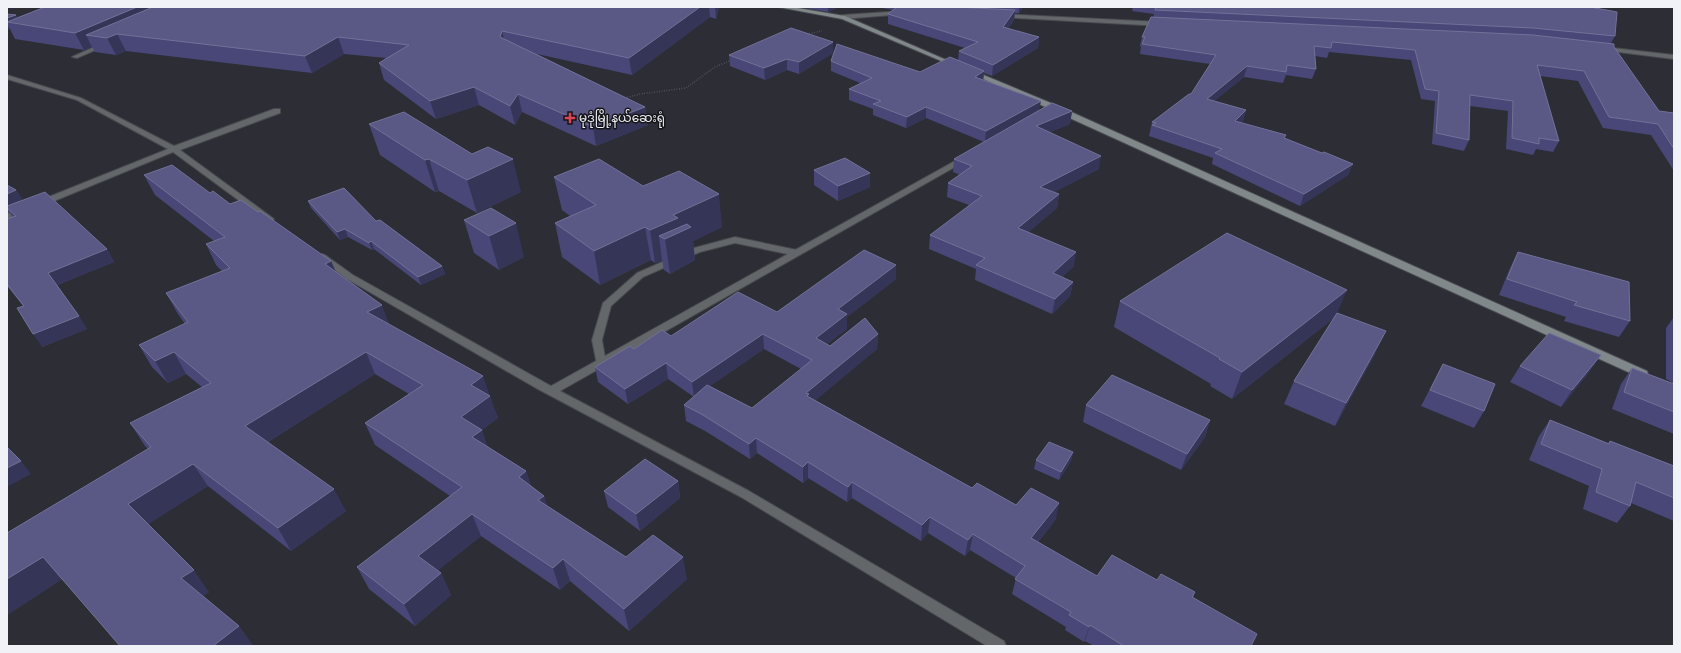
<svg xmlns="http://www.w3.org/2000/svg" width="1681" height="653" viewBox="0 0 1681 653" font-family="'Source Sans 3','Noto Sans Myanmar',sans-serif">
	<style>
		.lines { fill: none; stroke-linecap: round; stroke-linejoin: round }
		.lane-casing { stroke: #484950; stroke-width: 2 }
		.street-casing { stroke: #484950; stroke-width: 2 }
		.secondary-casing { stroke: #484950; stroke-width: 2 }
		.path { stroke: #72737a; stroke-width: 1.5; stroke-dasharray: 0.5 2; stroke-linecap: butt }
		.lane { fill: #636769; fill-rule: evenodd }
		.street { fill: #636769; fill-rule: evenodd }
		.secondary { fill: #80888a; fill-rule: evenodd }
		.wall { fill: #484778; fill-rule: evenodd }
		.shaded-wall { fill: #353557 }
		.building { fill: #5a5985; stroke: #727197 }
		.health-dot { fill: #e0444e; stroke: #151519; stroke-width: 1.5 }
		.labels { text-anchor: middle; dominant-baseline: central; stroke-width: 3; stroke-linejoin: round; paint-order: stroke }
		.far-poi-label { font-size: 12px; fill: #f1f2f7; stroke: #151519; text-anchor: start }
	</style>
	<rect width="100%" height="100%" fill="#2c2d35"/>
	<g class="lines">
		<defs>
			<path id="lane" d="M735,237L797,250L802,253L797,256L735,243L700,252L643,277L611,306L602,340L606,363L601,366L597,365L592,340L603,303L637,273L694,248Z"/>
			<g id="street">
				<path d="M902,11L905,13L904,14L843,19L840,17L843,15Z"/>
				<path d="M1001,14L1161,22L1164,24L1161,26L999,17L998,16Z"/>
				<path d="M105,42L108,44L107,45L77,58L72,57Z"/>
				<path d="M1604,47L1674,55V59L1602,50V48Z"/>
				<path d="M7,75L81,98L174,146L274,109H280V113L180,150L274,219L270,222L267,221L173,152L42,206H36L35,204L36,202L168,149L77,100L7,79Z"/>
				<path d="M962,157H965L969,159L560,391L749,491L1004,641L1006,646H987L741,497L536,388L347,279L317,257L322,254L325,255L353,275L551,386Z"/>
				<path d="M22,207L26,210L25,212L7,220V214Z"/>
			</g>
			<g id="secondary">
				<path d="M778,7H792L845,16L958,65L953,66L842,19Z"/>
				<path d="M970,71H974L1058,106L1647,371L1648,374L1647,377H1639L1052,110L970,73Z"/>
			</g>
		</defs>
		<use href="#lane" class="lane-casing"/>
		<use href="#street" class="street-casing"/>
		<use href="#secondary" class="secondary-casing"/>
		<g class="path">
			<path d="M807,34L822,31"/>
			<path d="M625,98L640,94L686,88L715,67L732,60"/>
		</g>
		<use href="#lane" class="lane"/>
		<use href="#street" class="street"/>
		<use href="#secondary" class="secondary"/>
	</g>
	<g class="wall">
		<path d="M45,7H719L716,19L710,17L632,75L537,54L645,107L648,125L596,146L522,112L515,125L479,105L436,119L384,80L379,63L386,58L344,54L312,73L126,51L116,55L95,52L92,47L84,50L15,39L10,29L7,30V14L18,17Z"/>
		<path d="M800,7H838L828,12Z"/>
		<path d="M877,7H1023L1019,13H1015L1014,20L1008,29L1039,37L1038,48L992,76L984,73L983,80L1039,111H1072L1070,124L1050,132L1099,169L1054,192L1059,194L1057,208L1028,232L1074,266L1062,277L1073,282L1070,296L1052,314L975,280L976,269L929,249L930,235L969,205L947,197L948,183L960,175L953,172L954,159L984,142L926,118L906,128L873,115V109L849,100V89L860,83L831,71V61L920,72L958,60L959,51L965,48L888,24V14L893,10Z"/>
		<path d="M1133,7H1590L1615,36L1611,43L1659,111L1674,113V171L1651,135L1603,128L1578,81L1540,76L1559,141L1553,152L1536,149L1533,155L1506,149L1508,111L1470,106L1469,140L1464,151L1432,144L1435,101L1421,99L1411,60L1329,52L1327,58L1315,56L1316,69L1312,79L1286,75L1283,83L1244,77L1214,101L1246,110L1243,121L1241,123L1285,138L1322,153L1353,164L1348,175L1300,206L1212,164L1213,158L1149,136L1152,122L1191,94L1210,64L1140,54L1141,47L1140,46L1142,37L1153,17L1154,14L1132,11Z"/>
		<path d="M833,53L799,74L787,70L765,80L730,66L729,55Z"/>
		<path d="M369,124L521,192L477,213L439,191L435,192L380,155Z"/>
		<path d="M814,170L870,173V187L838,201L814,185Z"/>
		<path d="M144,175L210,193L230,204L258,212L331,261L336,272L390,325L489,396L498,418L482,430L487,446L526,471L531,486L544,496L547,506L626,557L687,579L629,631L570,581L560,590L481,536L438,570L441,573L451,595L415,626L369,589L357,567L450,496L375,445L365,423L409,394L375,374L268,442L346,511L291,551L208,486L148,524L209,592L203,596L239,626L253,646H120L62,579L7,615V533L148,449L145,446L130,423L202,387L186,374L168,383L152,367L139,345L185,324L178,314L166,293L222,271L216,265L206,244L214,241L155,195Z"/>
		<path d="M554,177L643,186L722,227L693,241L695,260L670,274L664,270L662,260L655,263L651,260L600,285L562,257L555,223L570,216L562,210Z"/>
		<path d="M7,185L16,190L23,201L107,249L114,262L57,285L87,329L42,347L23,306L7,286V219L12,217L9,212L7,213Z"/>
		<path d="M308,201L442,266L445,274L421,285L374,249L372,250L348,237L340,240L311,208Z"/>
		<path d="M464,220L524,257L499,270L474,253Z"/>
		<path d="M1518,252L1630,321L1619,337L1564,321L1566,317L1499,295L1510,268Z"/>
		<path d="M896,279L847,317V329L827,344L830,346L878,334L877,349L815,400L972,488L1016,505L1056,519L1038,542L1097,576L1157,580L1195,592L1193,598L1251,646H1094L1085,641L1084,642L1065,630L1066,627L1012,594L1016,578L970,550L965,556L928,533L921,541L852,498L847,502L808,478L803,483L757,453L750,459L705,431L686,421L684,405L694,397L668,379L628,404L598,382L595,367L634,349L671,336L777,312ZM764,349L801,369L752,408L710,386Z"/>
		<path d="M1120,301L1338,313L1375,354L1335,426L1284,404L1294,381L1335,317L1232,399L1210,386L1211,384L1114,327Z"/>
		<path d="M1674,317V434L1612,409L1621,384L1632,368L1672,383V382L1666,379V328Z"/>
		<path d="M1443,364L1484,411L1474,428L1421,406Z"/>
		<path d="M1520,366L1590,371L1561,407L1510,382Z"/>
		<path d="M1086,405L1210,420L1205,437L1181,470L1083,422Z"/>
		<path d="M1550,420L1608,443L1610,441L1674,466V521L1631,503L1630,506L1617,523L1583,509L1589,486L1529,460L1539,436Z"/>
		<path d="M1073,452L1071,461L1059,480L1034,469L1036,460Z"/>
		<path d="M678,481L680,498L640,531L608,507L604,491Z"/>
	</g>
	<g class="shaded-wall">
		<path d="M137,7H181L117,34L126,51L116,55L107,38L86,35L92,47L84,50L75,33Z"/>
		<path d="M700,7H709L710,17L632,75L629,58Z"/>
		<path d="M715,7H719L716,19Z"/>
		<path d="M828,7H838L828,12Z"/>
		<path d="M1019,7H1023L1019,13Z"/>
		<path d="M1015,10L1014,20L1002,38L1003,27Z"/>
		<path d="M16,15L22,25L7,22V18Z"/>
		<path d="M7,25L10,29L7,30Z"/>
		<path d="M502,31L506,48L500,37Z"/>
		<path d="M338,37L344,54L312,73L305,56Z"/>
		<path d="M1039,37L1038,48L992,76L993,65Z"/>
		<path d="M833,42V53L799,74V62Z"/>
		<path d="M787,59V70L765,80L764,68Z"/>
		<path d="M1247,66L1244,77L1204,109L1207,99Z"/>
		<path d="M984,71L983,82L975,77Z"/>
		<path d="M474,87L479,105L436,119L430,101Z"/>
		<path d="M518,94L522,112L515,125L510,106Z"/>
		<path d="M1041,101L1039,111L985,142L986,131Z"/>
		<path d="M645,107L648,125L596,146L593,127Z"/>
		<path d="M926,107V118L906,128L907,117Z"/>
		<path d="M1246,110L1243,121L1232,132L1235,121Z"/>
		<path d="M1072,111L1070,124L1034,139L1036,126Z"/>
		<path d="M1101,156L1099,169L1038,201L1040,187Z"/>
		<path d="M429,159L439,191L435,192L425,160Z"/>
		<path d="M513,159L521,192L477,213L467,180Z"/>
		<path d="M1353,164L1348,175L1300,206L1304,194Z"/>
		<path d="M870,173V187L838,201V186Z"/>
		<path d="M16,190L25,205L7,208V194Z"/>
		<path d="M719,194L722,227L693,241L695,260L670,274L665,239L659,236L662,260L655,263L650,230L673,215Z"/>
		<path d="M1059,194L1057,208L1016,243L1018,228Z"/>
		<path d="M516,223L524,257L499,270L489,236Z"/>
		<path d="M645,227L651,260L600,285L594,251Z"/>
		<path d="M345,229L348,237L340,240L337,232Z"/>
		<path d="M371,241L374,249L372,250L369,243Z"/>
		<path d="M107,249L114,262L56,285L48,273Z"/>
		<path d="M1076,252L1074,266L1050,288L1053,273Z"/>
		<path d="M331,261L340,282L325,264Z"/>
		<path d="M896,265V279L847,317V329L816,353V338L838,309Z"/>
		<path d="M442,266L445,274L421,285L418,277Z"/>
		<path d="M1073,282L1070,296L1052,314L1055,299Z"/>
		<path d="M1347,290L1336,316L1232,399L1242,372Z"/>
		<path d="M382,305L390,326L367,312Z"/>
		<path d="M79,316L87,329L42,347L33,334Z"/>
		<path d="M1386,331L1375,354L1335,426L1346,403Z"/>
		<path d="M763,334L764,349L694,397L692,382Z"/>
		<path d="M878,334L877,349L809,406L806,393Z"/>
		<path d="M174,352L186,374L168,383L155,361Z"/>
		<path d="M366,352L375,374L258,448L245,426Z"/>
		<path d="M1601,355L1590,371L1561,407L1572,390Z"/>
		<path d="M666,363L668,379L628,404L625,389Z"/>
		<path d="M483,376L498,418L469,440L461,417L471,385Z"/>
		<path d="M1210,420L1205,437L1181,470L1187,454Z"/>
		<path d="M482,430L489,453L472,437Z"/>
		<path d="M756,438L757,453L750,459L749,444Z"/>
		<path d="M1073,452L1071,461L1059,480L1061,472Z"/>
		<path d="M21,461L31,474L7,487V468Z"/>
		<path d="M808,462V478L803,483V467Z"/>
		<path d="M193,464L208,486L144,527L128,504Z"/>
		<path d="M526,471L533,493L519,477Z"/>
		<path d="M678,481L680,498L640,531L636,514Z"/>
		<path d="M852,482V498L847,502L848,487Z"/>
		<path d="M334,489L346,511L291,551L278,528Z"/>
		<path d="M544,496L551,518L538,500Z"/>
		<path d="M1059,503L1056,519L1028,554L1031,538Z"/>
		<path d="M472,514L481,536L428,578L418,556Z"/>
		<path d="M930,517L928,533L921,541L922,525Z"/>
		<path d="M973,534L970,550L965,556L968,540Z"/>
		<path d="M43,557L62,579L7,615V579Z"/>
		<path d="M683,557L687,579L629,631L624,609Z"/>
		<path d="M563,559L570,581L560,590L553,568Z"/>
		<path d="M194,570L209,592L198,600L181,578Z"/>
		<path d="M441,573L451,595L415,626L404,604Z"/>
		<path d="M1090,625L1085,641L1084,642L1089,627Z"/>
		<path d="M239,626L253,646H213Z"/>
	</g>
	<g class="building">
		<path d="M45,7H137L75,33L7,22Z"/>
		<path d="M153,7H700L629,58L502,31L500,37L645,107L593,127L518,94L510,106L474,87L430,101L379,63L409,45L338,37L305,56L117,34L107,38L86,35Z"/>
		<path d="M897,7H955L1015,10L1003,27L1039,37L993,65L959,51L978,42L888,14Z"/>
		<path d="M1156,7H1590L1617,12L1615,36L1533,28L1155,10Z"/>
		<path d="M7,14L16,15L7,18Z"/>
		<path d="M1151,17L1533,35L1614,44V47L1659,111L1674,113V149L1658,124L1609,117L1584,71L1537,65L1559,141L1539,138V144L1512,138L1513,101L1470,95L1469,140L1436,133L1439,91L1425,89L1415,50L1332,42L1331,48L1314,46L1316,69L1287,65L1286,72L1247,66L1207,99L1246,110L1235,121L1286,135L1284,138L1322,153L1324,152L1353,164L1304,194L1215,153L1222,149L1152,125L1156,123L1152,122L1189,94H1191L1216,55L1142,44L1145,37H1142Z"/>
		<path d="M791,28L833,42L799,62L787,59L764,68L729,55Z"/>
		<path d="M837,44L920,72L950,57L984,71L975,77L1041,101L986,131L926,107L907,117L873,104L881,101L849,89L872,78L831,61Z"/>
		<path d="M1052,103L1072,111L1036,126L1101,156L1040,187L1059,194L1018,228L1076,252L1053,273L1073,282L1055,299L976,265L985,258L930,235L982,196L948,183L972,166L954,159Z"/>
		<path d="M404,112L472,154L488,147L513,159L467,180L429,159L425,160L369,124Z"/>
		<path d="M845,158L870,173L838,186L814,170Z"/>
		<path d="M599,159L643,186L679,171L719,194L673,215L678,218L650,230L645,227L594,251L555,223L596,205L554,177Z"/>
		<path d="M172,165L210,193L213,191L230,204L241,200L258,212L260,211L331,261L325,264L382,305L367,312L483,376L471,385L490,396L461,417L482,430L472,437L526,471L519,477L544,496L538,500L626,557L653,535L683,557L624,609L563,559L553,568L472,514L418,556L441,573L404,604L357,567L462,487L365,423L423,385L366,352L245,426L334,489L278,528L193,464L128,504L194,570L181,578L239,626L213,646H120L43,557L7,579V533L151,447L130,423L211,383L174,352L155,361L139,345L188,322L166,293L230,268L206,244L225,237L144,175Z"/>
		<path d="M7,185L16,190L7,194Z"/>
		<path d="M344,188L376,221L380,220L442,266L418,277L371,241L369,243L345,229L337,232L308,201Z"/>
		<path d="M45,192L107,249L48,273L79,316L33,334L17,308L24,306L7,284V219L16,216L7,208V206Z"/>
		<path d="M491,208L516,223L489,236L464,220Z"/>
		<path d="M687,224L691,227L665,239L659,236Z"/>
		<path d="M1227,233L1347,290L1242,372L1219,359L1220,358L1120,301Z"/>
		<path d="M864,250L896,265L838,309L847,314L816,338L830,346L865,318L878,334L806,393L809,394L807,396L972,488L977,483L1016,505L1031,488L1059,503L1031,538L1097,576L1112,555L1157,580L1161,574L1195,592L1192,597L1257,634L1251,646H1124L1090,625L1089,627L1069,615L1071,612L1015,579L1025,566L973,534L968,540L930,517L922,525L852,482L848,487L808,462L803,467L756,438L749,444L703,415L684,405L707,385L752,408L812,360L763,334L692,382L666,363L625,389L595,367L630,346L634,349L662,330L671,336L738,292L777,312Z"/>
		<path d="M1518,252L1629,282L1630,321L1574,305L1577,302L1507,279Z"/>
		<path d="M1337,313L1386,331L1346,403L1294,381Z"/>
		<path d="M1549,333L1601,355L1572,390L1520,366Z"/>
		<path d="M1443,364L1495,384L1484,411L1430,390Z"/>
		<path d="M1632,368L1674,384V412L1624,392Z"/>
		<path d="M1112,375L1210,420L1187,454L1086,405Z"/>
		<path d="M1550,420L1609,444L1610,441L1674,466V498L1636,482L1630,506L1596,492L1602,469L1541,444Z"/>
		<path d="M1049,442L1073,452L1061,472L1036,460Z"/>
		<path d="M7,447L21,461L7,468Z"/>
		<path d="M645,459L678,481L636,514L604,491Z"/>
	</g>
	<path class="health-dot" d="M568 112h4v4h4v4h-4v4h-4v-4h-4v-4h4z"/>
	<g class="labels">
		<g class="far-poi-label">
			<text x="579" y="118">မုဒုံမြို့နယ်ဆေးရုံ</text>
		</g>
	</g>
	<rect width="1681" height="653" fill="none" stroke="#f1f2f7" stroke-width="16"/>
</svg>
